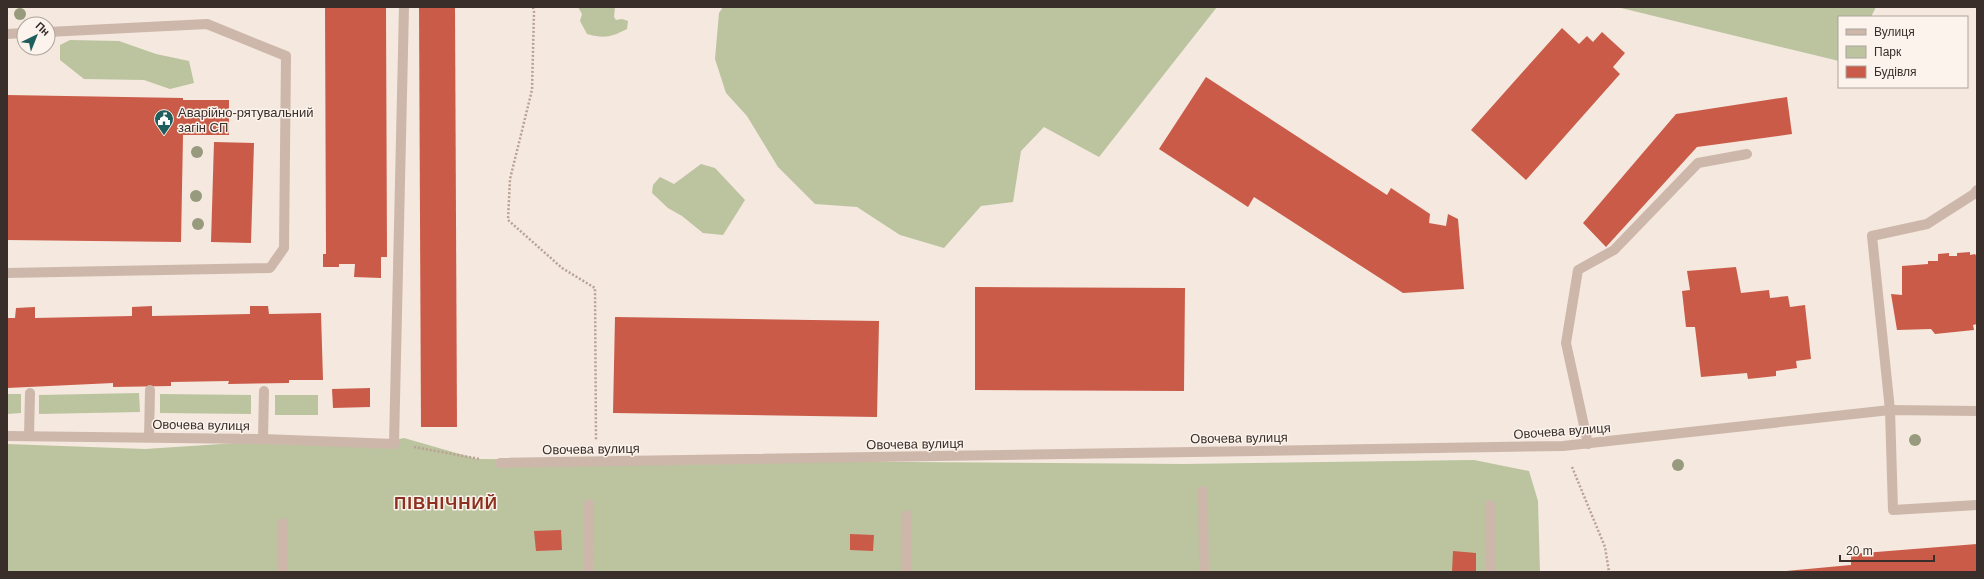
<svg xmlns="http://www.w3.org/2000/svg" width="1984" height="579" viewBox="0 0 1984 579" font-family="Arial,sans-serif">
	<style>
		.green { fill: #bbc49e }
		.building { fill: #ca5b48 }
		.lines { fill: none; stroke-linecap: round; stroke-linejoin: round }
		.path { stroke: #b9a194; stroke-width: 2.5; stroke-dasharray: 2 2; stroke-linecap: butt }
		.lane { stroke: #cdb7aa; stroke-width: 10 }
		.street { stroke: #cdb7aa; stroke-width: 10 }
		.tree { fill: #989a7d }
		.labels { text-anchor: middle; dominant-baseline: central; stroke-width: 3; stroke-linejoin: round; paint-order: stroke }
		.poi-label { font-size: 13px; fill: #3a2e2a; stroke: #fbf3ec; text-anchor: start }
		.street-label { font-size: 13px; fill: #3a2e2a; stroke: #fbf3ec }
		.district-label { font-size: 17px; font-weight: bold; letter-spacing: 1px; fill: #8d3020; stroke: #fbf3ec }
	</style>
	<rect width="100%" height="100%" fill="#f4e8df"/>
	<g class="green">
		<path d="M578,7H615L614,17L616,20L622,19L628,21L627,29C611,37 605,39 587,34L580,21L582,14Z"/>
		<path d="M723,7H1217L1099,157L1044,127L1021,151L1013,202L981,206L944,248L900,235L857,207L815,204L778,167L747,116L726,93L715,59L719,13Z"/>
		<path d="M1617,7H1876L1871,17H1839V61Z"/>
		<path d="M70,40L119,41L156,54L189,61L194,83L170,89L144,80L84,79L60,60V45Z"/>
		<path d="M701,164L715,168L745,200L723,235L703,233L682,216L668,208L652,193L653,185L660,177L674,184Z"/>
		<path d="M139,393L140,412L39,414V395Z"/>
		<path d="M7,394H21V413L7,414Z"/>
		<path d="M160,394L251,395V414L160,413Z"/>
		<rect x="275" y="395" width="43" height="20"/>
		<path d="M404,438L477,459L1184,464L1474,460L1529,471L1538,501L1540,572H7V444L145,449L252,442L362,447Z"/>
	</g>
	<g class="building">
		<path d="M325,7H386L387,257H381V278L354,277L355,264H339V267H323V254H326Z"/>
		<path d="M419,7H455L457,427H421Z"/>
		<path d="M1562,28L1579,44L1587,36L1593,42L1602,32L1625,53L1613,67L1620,74L1526,180L1471,130Z"/>
		<path d="M1206,77L1387,195L1391,188L1430,214L1429,223L1446,226L1448,214L1458,219L1464,289L1403,293L1254,197L1248,207L1159,149Z"/>
		<path d="M7,95L183,98V100H229V135H183L181,242L7,240Z"/>
		<path d="M1787,97L1792,134L1697,147L1606,247L1583,223L1676,114Z"/>
		<path d="M214,142L254,143L251,243L211,242Z"/>
		<path d="M1970,252V255L1975,254L1977,257V324L1973,325L1974,330L1935,334L1931,329L1897,330L1891,294L1902,295V266L1928,264V261H1938V254L1949,253V256H1957V253Z"/>
		<path d="M1736,267L1741,293L1769,290L1770,298L1788,296L1790,307L1805,305L1811,359L1796,361L1797,368L1776,371V376L1748,379L1747,373L1701,377L1695,327H1686L1682,291L1690,290L1687,271Z"/>
		<path d="M975,287L1185,288L1184,391L975,390Z"/>
		<path d="M152,306V316L250,314V306H268L269,314L321,313L323,380H289V383L228,384L229,381L171,382V386L113,387V383L7,388V318H15L16,308L35,307V318L132,316V307Z"/>
		<path d="M615,317L879,321L877,417L613,413Z"/>
		<path d="M370,388V407L333,408L332,389Z"/>
		<path d="M561,530L562,550L536,551L534,531Z"/>
		<path d="M850,534L874,535L873,551L850,550Z"/>
		<path d="M1977,544V572H1776L1851,565V554Z"/>
		<path d="M1453,551L1476,553V572H1452Z"/>
	</g>
	<g class="lines">
		<g class="path">
			<path d="M533,7L534,12L532,90L510,179L508,220L562,268L595,288L596,441"/>
			<path d="M414,447L480,459"/>
			<path d="M1572,467L1605,547L1609,572"/>
		</g>
		<g class="lane">
			<path d="M7,34L24,33"/>
			<path d="M1977,190L1974,194L1927,224L1872,236L1890,410L1893,510L1977,505"/>
			<path d="M7,273L270,268L284,248L286,56L207,24L48,32"/>
			<path d="M29,436L30,393"/>
			<path d="M149,437L150,390"/>
			<path d="M263,439L264,391"/>
			<path d="M394,444L404,7"/>
			<path d="M1588,444L1566,343L1578,270L1614,250L1698,163L1747,154"/>
			<path d="M1203,491L1204,572"/>
			<path d="M1490,505L1491,572"/>
			<path d="M283,572V523"/>
			<path d="M588,572L589,504"/>
			<path d="M906,572L907,515"/>
		</g>
		<g class="street">
			<path d="M7,436L263,439L394,444"/>
			<path d="M500,463L1563,446L1890,410L1977,411"/>
		</g>
	</g>
	<g class="tree">
		<circle cx="20" cy="14" r="6"/>
		<circle cx="197" cy="152" r="6"/>
		<circle cx="196" cy="196" r="6"/>
		<circle cx="198" cy="224" r="6"/>
		<circle cx="1915" cy="440" r="6"/>
		<circle cx="1678" cy="465" r="6"/>
	</g>
	<defs>
		<symbol id="civic-pin" viewBox="-11 -11 22 30"><path d="M0 17L-7.5 6A9.5 9.5 0 1 1 7.5 6Z" fill="#1e5e5c" stroke="#fbf3ec"/><path d="M-.6-6.5H3V-4.5H.6V-3L4-1V1h2V6H-6V1h2V-1L-.6-3ZM-1.2 2.5V6h2.4V2.5Z" fill="#fff"/></symbol>
	</defs>
	<g fill-rule="evenodd">
		<use href="#civic-pin" x="153" y="108" width="22" height="30"/>
	</g>
	<g class="labels">
		<g class="poi-label">
			<text x="178" y="112">Аварійно-рятувальний<tspan x="178" dy="15">загін СП</tspan></text>
		</g>
		<g class="street-label">
			<text transform="translate(201 425) rotate(1)">Овочева вулиця</text>
			<text transform="translate(1562 431) rotate(-4)">Овочева вулиця</text>
			<text transform="translate(1239 438) rotate(-1)">Овочева вулиця</text>
			<text transform="translate(915 444) rotate(-1)">Овочева вулиця</text>
			<text transform="translate(591 449) rotate(-1)">Овочева вулиця</text>
		</g>
		<g class="district-label">
			<text x="446" y="503">ПІВНІЧНИЙ</text>
		</g>
	</g>
	<rect width="1984" height="579" fill="none" stroke="#3a2e2a" stroke-width="16"/>
	<rect x="1838" y="16" width="130" height="72" fill="#fbf3ec" stroke="#aea49e"/>
	<rect x="1846" y="29" width="20" height="6" fill="#cdb7aa" stroke="#aea49e"/>
	<text x="1874" y="36" font-size="12" fill="#3a2e2a">Вулиця</text>
	<rect x="1846" y="46" width="20" height="12" fill="#bbc49e" stroke="#aea49e"/>
	<text x="1874" y="56" font-size="12" fill="#3a2e2a">Парк</text>
	<rect x="1846" y="66" width="20" height="12" fill="#ca5b48" stroke="#aea49e"/>
	<text x="1874" y="76" font-size="12" fill="#3a2e2a">Будівля</text>
	<g transform="translate(36 36) rotate(43)"><circle r="19" fill="#fbf3ec" stroke="#aea49e"/>
	<path d="M0-3L7 15L0 10L-7 15Z" fill="#1e5e5c"/>
	<text y="-6" font-size="11" font-weight="bold" text-anchor="middle" fill="#3a2e2a">Пн</text>
	</g>
	<path d="M1840 555v6h94v-6" fill="none" stroke="#3a2e2a" stroke-width="2"/>
	<text x="1846" y="555" font-size="12" fill="#3a2e2a" stroke="#fbf3ec" stroke-width="3" paint-order="stroke">20 m</text>
</svg>
